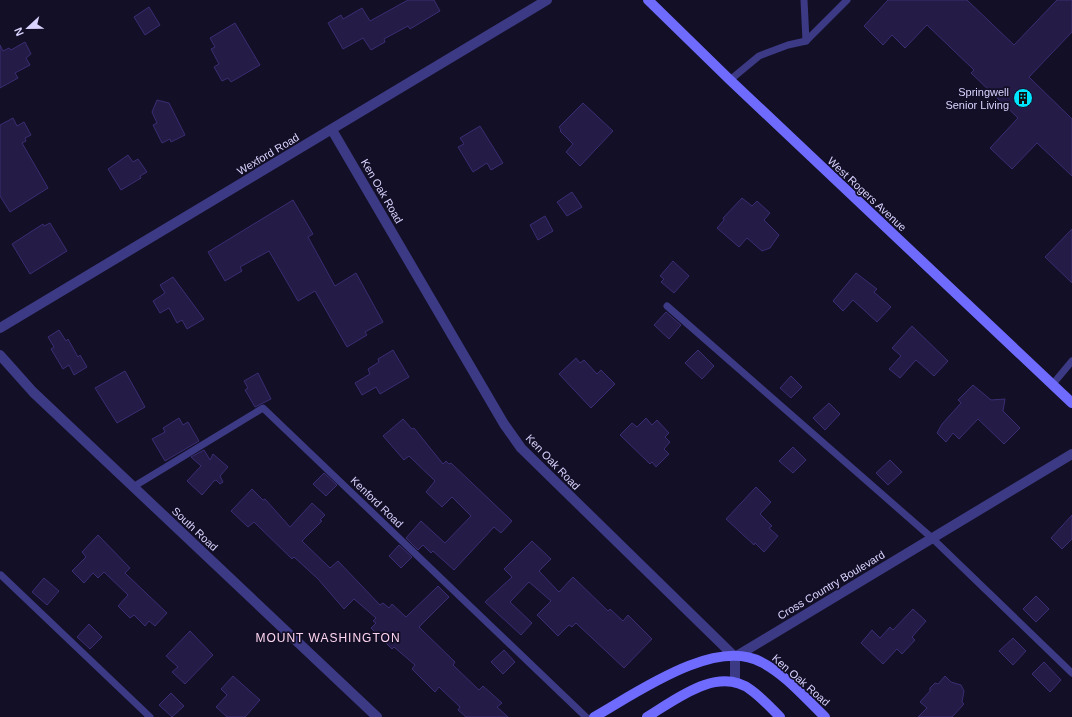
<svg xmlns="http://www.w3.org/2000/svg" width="1072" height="717" viewBox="0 0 1072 717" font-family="Helvetica,sans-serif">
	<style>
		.building { fill: #241b47; stroke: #3b2d73 }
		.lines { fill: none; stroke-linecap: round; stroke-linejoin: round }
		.lane { stroke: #3d3a85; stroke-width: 7 }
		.street { stroke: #3d3a85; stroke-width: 10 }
		.secondary { stroke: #6f6bff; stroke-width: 10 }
		.labels { text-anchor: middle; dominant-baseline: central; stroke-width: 3.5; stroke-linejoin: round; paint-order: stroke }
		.poi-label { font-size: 11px; fill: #d9d4ff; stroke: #130f26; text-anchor: end }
		.street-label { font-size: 11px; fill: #d9d4ff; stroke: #130f26 }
		.neighbourhood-label { font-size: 12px; letter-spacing: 1px; fill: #ffd6f0; stroke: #130f26 }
	</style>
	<rect width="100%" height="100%" fill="#130f26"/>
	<g class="building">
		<path d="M408,0H434L440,11L410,29L408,26L384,39L385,42L371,50L363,38L343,49L328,23L341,15L343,19L362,8L370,21Z"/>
		<path d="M888,0H967L1014,45L1057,0H1072V32L1029,77L1072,119V176L1037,143L1012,169L990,148L1018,118L971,73L974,70L927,25L905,48L892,35L883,45L864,26Z"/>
		<path d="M149,7L160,25L145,35L134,17Z"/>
		<path d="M235,23L260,65L231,82L228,78L222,81L214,67L219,64L211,49L215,47L210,38Z"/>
		<path d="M25,42L31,54L26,58L30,65L15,73L18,78L0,88V45L3,51L9,48L11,50Z"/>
		<path d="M157,100L169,103L185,135L171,142L170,139L162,143L153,125L157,123L152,112Z"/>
		<path d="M583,103L613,131L580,166L566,152L573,144L560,131L561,130L559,127Z"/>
		<path d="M13,118L17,126L24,122L31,135L25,138L26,141L22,143L48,188L10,212L0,196V125Z"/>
		<path d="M480,126L503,163L491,170L487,163L473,172L458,147L464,144L460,138Z"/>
		<path d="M128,155L133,162L138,159L147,172L140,176L141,178L121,190L108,169Z"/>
		<path d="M572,192L582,207L567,216L557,202Z"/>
		<path d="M742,198L752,206L757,201L770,213L764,220L779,235L770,248L762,251L747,238L739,247L717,228L724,220L723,218Z"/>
		<path d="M293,200L313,234L308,237L335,286L356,273L383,322L365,332L367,335L347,347L315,291L298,301L269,251L240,267L242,271L225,281L208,252Z"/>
		<path d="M545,216L553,231L538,240L530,225Z"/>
		<path d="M50,223L67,251L30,274L12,244L43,224L44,226Z"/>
		<path d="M1072,229V283L1045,257Z"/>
		<path d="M673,261L689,276L674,293L661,282L664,279L660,276Z"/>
		<path d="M856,273L877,289L874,292L891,307L877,322L853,300L843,311L833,301Z"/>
		<path d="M173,277L204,319L187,329L182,320L177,323L169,308L160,313L153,301L165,293L160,285Z"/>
		<path d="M666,312L681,325L669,339L654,325Z"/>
		<path d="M912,326L948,361L934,376L916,360L900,378L889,369L901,356L892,348Z"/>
		<path d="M59,330L66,341L68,339L78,357L80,355L87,367L74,375L69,365L63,369L51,349L54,347L48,337Z"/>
		<path d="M393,350L409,377L380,394L376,387L362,395L355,383L370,374L368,369L379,362L378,359Z"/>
		<path d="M698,350L714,366L702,379L685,363Z"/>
		<path d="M576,358L580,363L584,360L597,374L601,370L615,384L591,408L559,374Z"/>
		<path d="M125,371L145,407L117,423L95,388Z"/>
		<path d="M258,373L271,399L255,407L245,390L248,388L244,381Z"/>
		<path d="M791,376L802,387L791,398L780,388Z"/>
		<path d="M973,385L991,400L1005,399L1003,411L1020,428L1004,444L978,419L959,439L953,433L946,442L937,433L942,424L961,403L958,400Z"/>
		<path d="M829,403L840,414L825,430L813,418Z"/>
		<path d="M179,418L183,425L188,422L199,441L165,461L152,439L165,432L163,428Z"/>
		<path d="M646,418L652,425L657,420L669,433L665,437L670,442L664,449L669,454L656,467L652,462L650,464L620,435L632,423L637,427Z"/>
		<path d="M403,419L412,429L414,428L443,464L446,461L449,464L451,463L512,521L501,533L494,527L454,570L433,551L431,553L423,545L418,550L406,538L421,521L445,543L471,516L452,497L442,507L426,492L435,481L409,456L404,460L383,436Z"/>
		<path d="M793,447L806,460L793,473L779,461Z"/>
		<path d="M204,450L210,460L213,454L228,467L220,476L223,482L220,484L216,480L214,481L202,495L187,481L201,466L191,457Z"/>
		<path d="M890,460L902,472L888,485L876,473Z"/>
		<path d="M324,473L337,485L326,496L313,484Z"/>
		<path d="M756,487L771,502L760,514L772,526L769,528L778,536L764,552L755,543L754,545L726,519Z"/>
		<path d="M252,489L263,500L265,499L290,527L312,503L325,515L320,520L322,521L302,541L330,568L338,561L380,605L383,603L389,608L392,604L406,617L438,586L449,597L419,627L455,662L453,665L479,690L483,686L502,703L497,707L508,717H466L458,710L460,707L439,687L435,692L412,669L415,665L394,647L392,649L371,628L376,623L373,621L376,618L354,599L344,609L318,579L294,557L292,559L254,522L248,527L231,511Z"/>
		<path d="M1072,515V539L1062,549L1051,538Z"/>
		<path d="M98,535L130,568L125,573L167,613L155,626L149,621L145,626L134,615L130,618L118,606L128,595L104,572L98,578L93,573L84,583L72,571L86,557L82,552Z"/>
		<path d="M532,541L551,559L539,571L559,592L573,577L608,611L610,609L623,621L628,615L652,639L624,668L576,623L572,627L569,625L558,636L537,615L551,601L529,582L510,602L532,623L521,635L485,602L512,577L504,569Z"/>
		<path d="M399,545L412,557L401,568L389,556Z"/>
		<path d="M44,578L59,591L47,605L32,592Z"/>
		<path d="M1036,596L1049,609L1036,622L1023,609Z"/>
		<path d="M913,609L926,621L912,637L915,640L902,654L897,649L883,664L861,643L872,630L880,638L890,627L893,630Z"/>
		<path d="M89,624L102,637L90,649L77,637Z"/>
		<path d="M190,631L213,655L185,684L172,672L178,667L166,656Z"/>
		<path d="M1013,638L1026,651L1013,665L999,651Z"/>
		<path d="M504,650L515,662L503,674L491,662Z"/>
		<path d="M1044,662L1061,680L1050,692L1032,674Z"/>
		<path d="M233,676L260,700L245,717H227L216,707L227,695L221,689Z"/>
		<path d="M945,676L951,682L961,685L964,691L962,702L964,704L952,717H918L927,708L920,702L930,691V688L935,683L938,684Z"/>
		<path d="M171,693L184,706L172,717L159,705Z"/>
	</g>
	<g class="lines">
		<g class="lane">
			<path d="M804,0L806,41"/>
			<path d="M730,80L759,56L788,45L806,41L847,0"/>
			<path d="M667,306L932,538L1072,673"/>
			<path d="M1052,385L1072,361"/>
			<path d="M133,487L263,408L586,717"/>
			<path d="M1,575L150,717"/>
		</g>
		<g class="street">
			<path d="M332,130L504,424L521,448L735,657"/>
			<path d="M0,328L547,0"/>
			<path d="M0,355L33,392L377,717"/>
			<path d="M735,657L1072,454"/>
			<path d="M735,682V657"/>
		</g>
		<g class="secondary">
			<path d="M648,0L730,80L1072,403"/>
			<path d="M594,717C635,694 714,637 761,662C785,674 805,698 825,717"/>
			<path d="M647,717C675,700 718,665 751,690C762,698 771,708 780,717"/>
		</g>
	</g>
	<defs>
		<symbol id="building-disc" viewBox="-11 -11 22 22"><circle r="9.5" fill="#00e5ff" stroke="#130f26"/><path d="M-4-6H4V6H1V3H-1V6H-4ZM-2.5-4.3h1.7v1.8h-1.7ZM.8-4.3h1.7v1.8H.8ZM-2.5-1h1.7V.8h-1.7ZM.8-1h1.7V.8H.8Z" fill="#111"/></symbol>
	</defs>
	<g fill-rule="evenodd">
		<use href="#building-disc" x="1012" y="87" width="22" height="22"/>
	</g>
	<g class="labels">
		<g class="poi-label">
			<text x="1009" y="92">Springwell<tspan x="1009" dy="13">Senior Living</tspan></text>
		</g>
		<g class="street-label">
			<text transform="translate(268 154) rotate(-31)">Wexford Road</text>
			<text transform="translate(382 191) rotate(60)">Ken Oak Road</text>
			<text transform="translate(867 194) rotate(43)">West Rogers Avenue</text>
			<text transform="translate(553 462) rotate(46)">Ken Oak Road</text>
			<text transform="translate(377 502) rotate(44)">Kenford Road</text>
			<text transform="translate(195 529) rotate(43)">South Road</text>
			<text transform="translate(831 585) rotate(-31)">Cross Country Boulevard</text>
			<text transform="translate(801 680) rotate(41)">Ken Oak Road</text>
		</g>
		<g class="neighbourhood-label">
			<text x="328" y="638">MOUNT WASHINGTON</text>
		</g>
	</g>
	<g transform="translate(28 28) rotate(248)" stroke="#130f26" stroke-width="3" paint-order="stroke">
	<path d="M0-3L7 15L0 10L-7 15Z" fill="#d9d4ff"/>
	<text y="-6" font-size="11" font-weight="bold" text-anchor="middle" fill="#d9d4ff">N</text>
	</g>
</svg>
